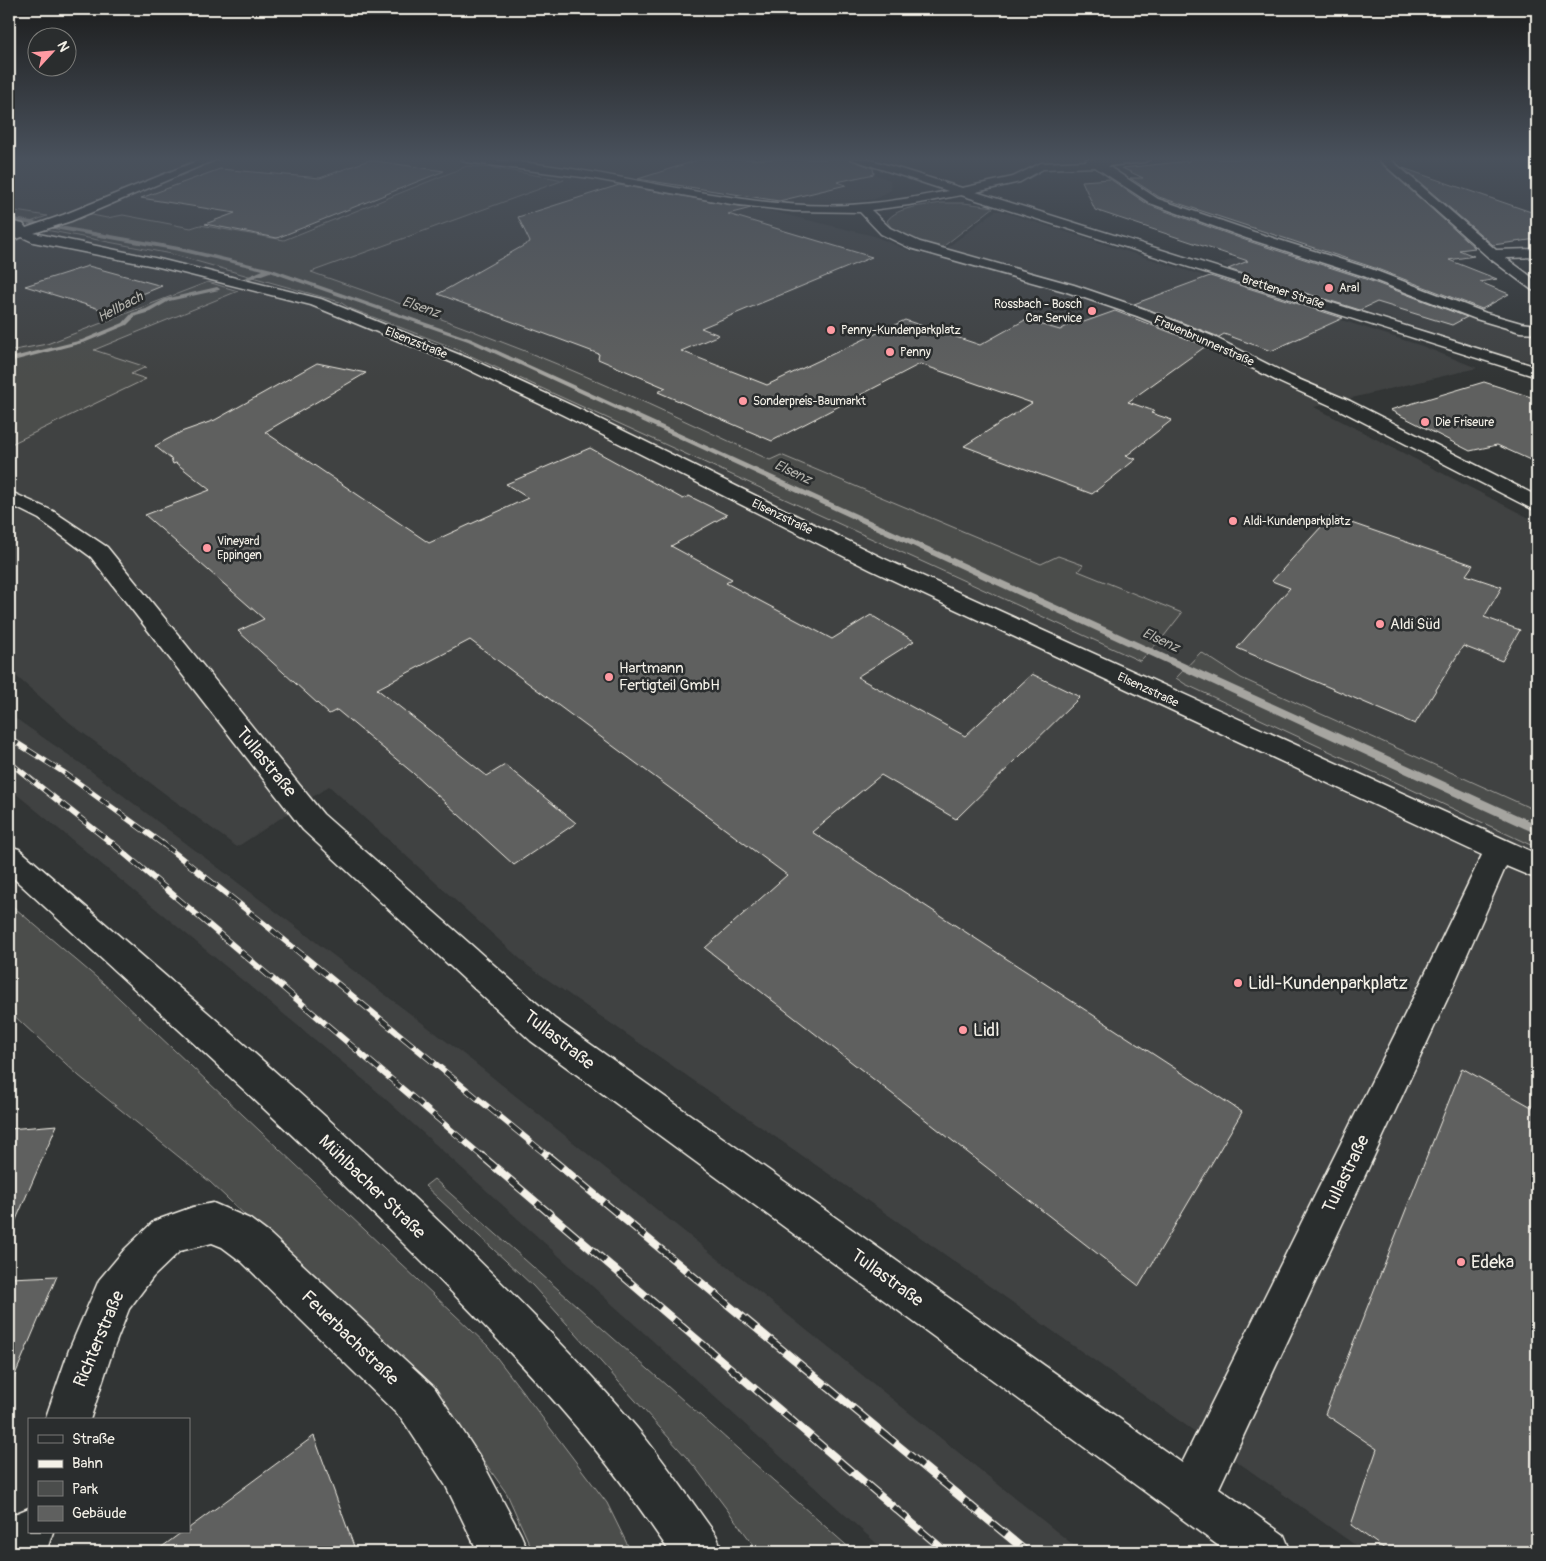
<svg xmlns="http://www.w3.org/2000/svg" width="1546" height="1561" viewBox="0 0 1546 1561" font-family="Pangolin,sans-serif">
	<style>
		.built { fill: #404242 }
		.green { fill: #4b4d4c; stroke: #a09f9a }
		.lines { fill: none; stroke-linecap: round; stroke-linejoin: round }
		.stream { fill: #a6a5a0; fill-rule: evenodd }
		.building { fill: #5f605f; stroke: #f4f1e8 }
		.minor-casing { stroke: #f4f1e8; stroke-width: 3 }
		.minor { fill: #2a2d2e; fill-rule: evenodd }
		.rail-far2-casing { stroke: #f4f1e8; stroke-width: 5.5 }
		.rail-far1-casing { stroke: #f4f1e8; stroke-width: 6 }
		.rail-casing { stroke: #f4f1e8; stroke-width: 8 }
		.rail-far2 { stroke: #2a2d2e; stroke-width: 4; stroke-dasharray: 11; stroke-linecap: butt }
		.rail-far1 { stroke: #2a2d2e; stroke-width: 4.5; stroke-dasharray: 14; stroke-linecap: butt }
		.rail { stroke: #2a2d2e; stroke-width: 5.5; stroke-dasharray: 18; stroke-linecap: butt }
		.poi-dot { fill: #ff9aa2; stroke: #2a2d2e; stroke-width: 2 }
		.labels { text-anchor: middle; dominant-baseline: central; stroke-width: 5; stroke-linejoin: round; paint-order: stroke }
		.far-poi-label { font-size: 12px; fill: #f4f1e8; stroke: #2a2d2e; text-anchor: start }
		.far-street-label { font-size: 12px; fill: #f4f1e8; stroke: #2a2d2e }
		.far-water-label { font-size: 14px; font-style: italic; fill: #b3b2ac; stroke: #2a2d2e }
		.poi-label { font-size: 15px; fill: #f4f1e8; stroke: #2a2d2e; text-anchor: start }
		.near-street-label { font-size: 18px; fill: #f4f1e8; stroke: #2a2d2e }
		.near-poi-label { font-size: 18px; fill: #f4f1e8; stroke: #2a2d2e; text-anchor: start }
	</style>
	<rect width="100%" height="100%" fill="#323535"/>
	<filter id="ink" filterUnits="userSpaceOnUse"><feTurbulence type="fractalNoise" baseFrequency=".02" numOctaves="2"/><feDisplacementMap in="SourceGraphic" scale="10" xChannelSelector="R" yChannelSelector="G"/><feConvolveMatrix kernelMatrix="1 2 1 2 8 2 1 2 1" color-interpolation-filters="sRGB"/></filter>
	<g filter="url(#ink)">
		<g class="built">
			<path d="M9,159H837L890,180L891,190L875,199L838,204L780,203L766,210L874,236L910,251L935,257L995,211H1001L1422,346L1477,368L1314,407L1537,522V1552H1365L920,1237L528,966L329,786L237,847L75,727L9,670Z"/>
			<path d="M1273,246L1393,285L1515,330L1537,334V362L1513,358L1219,264Z"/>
			<path d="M9,714L83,765L471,1060L1082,1552H886L370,1085L9,788Z"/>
		</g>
		<g class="green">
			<path d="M467,166L494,168L564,180L311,272C383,297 454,323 525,351C608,384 689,423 770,460L781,455L1041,564L1058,556L1083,565L1078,571L1182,613L1164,636L1140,661L449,346L349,308L340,302L171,254L46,230L87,214L107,218L123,215L191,228L200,225L284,240Z"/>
			<path d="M942,203H964L994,207L940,249C922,244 896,239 887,221C897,206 925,206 942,203Z"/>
			<path d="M9,210L47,216L22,225L9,222Z"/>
			<path d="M208,282L238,291L94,350L146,367L131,374L146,379L9,445V351L47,344Z"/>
			<path d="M1201,652L1241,678L1537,811V848L1185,684L1176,678Z"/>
			<path d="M9,903L103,983L488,1346L607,1503L631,1552H533L507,1494L441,1400L210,1182L79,1076L9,1011Z"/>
			<path d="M434,1179L854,1552H759L695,1467L533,1286L425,1186Z"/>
		</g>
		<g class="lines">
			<g class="stream">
				<path d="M9,217L179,247L272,269L472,339L1537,824V834L468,341L270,272L247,280L244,278L263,270L179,251L9,221Z"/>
				<path d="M217,287L220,289L219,290L169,301L150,312L136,316L127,325L86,342L9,362V358L82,340L123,323L132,313L146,309L165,299Z"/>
			</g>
		</g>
		<g class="building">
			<path d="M701,159H849L873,168L874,174L837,182L846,185L779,201L638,179Z"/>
			<path d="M1189,159H1376L1475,248L1459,250L1474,256L1449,260L1497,279L1480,282L1509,294L1482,309L1372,267L1159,197L1130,178H1143L1122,168L1189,161Z"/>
			<path d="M369,160L444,171L277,238L205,224L235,213L141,198L220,169L320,178Z"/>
			<path d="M1403,168L1537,214V239L1493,245Z"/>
			<path d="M1110,179L1149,205L1245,240L1360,277L1467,317L1452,325L1377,302L1360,310L1228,269L1248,261L1095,210L1082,181Z"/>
			<path d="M619,185L751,208L728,214L872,257L701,328L719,335L681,351L767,385L905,320L980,345L1025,320L1060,330L1074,322L1081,323L1115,311L1206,346L1128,402L1154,411L1151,413L1172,420L1126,456L1136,459L1092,494L964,446L1032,403L920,364L772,441L658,392L666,388L598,359L599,354L438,294L530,242L518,217Z"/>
			<path d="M88,266L96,268L162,286L103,310L25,286Z"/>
			<path d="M1210,276L1343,318L1271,351L1224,334L1219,337L1134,304Z"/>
			<path d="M317,363L366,373L265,432L429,543L528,498L506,484L590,448L683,499L689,496L727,515L671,546L732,579L726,583L832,639L871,615L914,641L857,677L965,736L1032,674L1080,697L956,819L881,775L812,832L1242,1112L1139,1286L705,948L787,875L470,640L377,689L487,776L505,765L576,823L514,865L413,773L337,710L329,714L238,631L264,619L145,515L210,490L176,463L173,464L171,459L155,446L181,432L215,420Z"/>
			<path d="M1484,382L1537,399V463L1497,445L1470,451L1390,410Z"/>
			<path d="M1331,516L1473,565L1466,575L1502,587L1484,617L1520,630L1502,661L1463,646L1415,724L1237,648L1290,588L1272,581Z"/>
			<path d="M1462,1068L1537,1110V1552H1389L1351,1525L1377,1449L1325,1414Z"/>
			<path d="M57,1125L9,1236V1129Z"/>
			<path d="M57,1276L9,1389V1278Z"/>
			<path d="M314,1436L356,1552H155L182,1532H189V1528Z"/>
		</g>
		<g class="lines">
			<defs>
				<g id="minor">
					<path d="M202,159H217L71,221L34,233L159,259L321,299L475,361L575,407L887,560L1537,854V879L1506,866L1451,991L1219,1488L1284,1535L1291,1552H1227L531,1041L303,830L91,557L39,519L9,504V491L53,511L107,547L323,814L555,1019L1182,1463L1421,982L1482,855L871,570L563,415L463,367L311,305L159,267L33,242L22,237L17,239L11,235L16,231L9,229V221L23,224L26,228L63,215Z"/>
					<path d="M461,159C552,159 641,184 730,197C773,204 819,208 862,204C891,202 920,196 948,191L851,159H868L962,188L1013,177L1041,163L1087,161L1086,159H1150L1145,162L1108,166L1158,199L1254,232L1371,269L1486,313L1521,323L1537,325V333L1520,332L1476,319L1361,275L1246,238L1150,203L1095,167L1043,169L1020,182L976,192L1537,367V377L961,195L909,205L871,210L890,228L920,242L1074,285L1147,310L1212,336L1291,376L1350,401L1537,496V510L1530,508L1338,409L1279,382L1202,342L1137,316L1064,291L910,248L881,234L860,212L793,211L731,204L590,178L466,162Z"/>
					<path d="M1378,159H1390L1496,250L1537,249V257L1506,258L1537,281V291L1532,290L1488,257Z"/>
					<path d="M9,846L19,849C164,975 311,1099 450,1232C514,1295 579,1359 637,1428C665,1462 690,1499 716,1535L723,1552H670C649,1522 629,1492 606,1463C548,1390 482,1322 416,1256C285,1124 146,1000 9,874Z"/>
					<path d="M213,1203L250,1219L270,1234L434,1387L478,1454L521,1535L528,1552H478L446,1486L402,1419L242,1262L222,1247L212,1243L180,1251L153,1277L129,1309L113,1350L90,1420H45L69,1350L99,1280L125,1249L154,1221L193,1207Z"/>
					<path d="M29,1508V1532H53L46,1552H9V1523L12,1515Z"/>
				</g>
			</defs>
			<use href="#minor" class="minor-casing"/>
			<use href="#minor" class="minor"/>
			<defs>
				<g id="rail-far2">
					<path d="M9,738L63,772L164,845"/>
					<path d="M9,762L114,845"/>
				</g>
				<g id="rail-far1">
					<path d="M112,843L483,1157"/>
					<path d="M162,843L267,926L549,1157"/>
				</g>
				<g id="rail">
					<path d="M482,1156L946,1552"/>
					<path d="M548,1156L1027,1552"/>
				</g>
			</defs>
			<use href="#rail-far2" class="rail-far2-casing"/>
			<use href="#rail-far1" class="rail-far1-casing"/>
			<use href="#rail" class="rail-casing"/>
			<use href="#rail-far2" class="rail-far2"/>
			<use href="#rail-far1" class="rail-far1"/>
			<use href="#rail" class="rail"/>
		</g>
	</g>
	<linearGradient id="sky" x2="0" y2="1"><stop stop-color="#1c1d1d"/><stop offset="0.42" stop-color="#49515c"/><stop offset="1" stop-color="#49515c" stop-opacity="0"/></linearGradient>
	<rect width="1546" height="378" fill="url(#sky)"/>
	<g class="poi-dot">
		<circle cx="1329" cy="288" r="5"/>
		<circle cx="1092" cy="311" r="5"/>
		<circle cx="831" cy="330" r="5"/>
		<circle cx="890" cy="352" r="5"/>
		<circle cx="743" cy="401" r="5"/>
		<circle cx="1425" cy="422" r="5"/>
		<circle cx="1233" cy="521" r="5"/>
		<circle cx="207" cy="548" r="5"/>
		<circle cx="1380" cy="624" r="5"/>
		<circle cx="609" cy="677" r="5"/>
		<circle cx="1238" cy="983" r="5"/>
		<circle cx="963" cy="1030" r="5"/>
		<circle cx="1461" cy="1262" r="5"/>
	</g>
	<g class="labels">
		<g class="far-poi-label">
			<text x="1339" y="288">Aral</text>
			<text x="1082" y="304" text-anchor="end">Rossbach - Bosch<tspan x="1082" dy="14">Car Service</tspan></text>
			<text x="841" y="330">Penny-Kundenparkplatz</text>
			<text x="900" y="352">Penny</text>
			<text x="753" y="401">Sonderpreis-Baumarkt</text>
			<text x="1435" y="422">Die Friseure</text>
			<text x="1243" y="521">Aldi-Kundenparkplatz</text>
			<text x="217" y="541">Vineyard<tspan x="217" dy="14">Eppingen</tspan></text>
		</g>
		<g class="far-street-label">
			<text transform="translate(1283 292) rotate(18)">Brettener Straße</text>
			<text transform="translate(1204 341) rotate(24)">Frauenbrunnerstraße</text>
			<text transform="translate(416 343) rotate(22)">Elsenzstraße</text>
			<text transform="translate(782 517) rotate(26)">Elsenzstraße</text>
			<text transform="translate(1148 690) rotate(25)">Elsenzstraße</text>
		</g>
		<g class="far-water-label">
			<text transform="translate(120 307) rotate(-28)">Hellbach</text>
			<text transform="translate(421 307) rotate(19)">Elsenz</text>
			<text transform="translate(793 472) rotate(25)">Elsenz</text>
			<text transform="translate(1161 640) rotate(25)">Elsenz</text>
		</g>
		<g class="poi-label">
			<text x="1390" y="624">Aldi Süd</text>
			<text x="619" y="668">Hartmann<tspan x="619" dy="17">Fertigteil GmbH</tspan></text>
		</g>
		<g class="near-street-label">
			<text transform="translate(266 762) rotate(51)">Tullastraße</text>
			<text transform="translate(559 1040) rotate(38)">Tullastraße</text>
			<text transform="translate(1346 1174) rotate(-64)">Tullastraße</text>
			<text transform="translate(372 1187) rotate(44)">Mühlbacher Straße</text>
			<text transform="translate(887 1278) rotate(36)">Tullastraße</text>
			<text transform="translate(350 1338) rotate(44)">Feuerbachstraße</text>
			<text transform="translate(99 1339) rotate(-67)">Richterstraße</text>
		</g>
		<g class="near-poi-label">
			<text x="1248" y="983">Lidl-Kundenparkplatz</text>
			<text x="973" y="1030">Lidl</text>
			<text x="1471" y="1262">Edeka</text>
		</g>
	</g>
	<rect width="1546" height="1561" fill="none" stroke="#2a2d2e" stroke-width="30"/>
	<rect x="15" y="15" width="1516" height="1531" fill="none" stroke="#f4f1e8" stroke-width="2" filter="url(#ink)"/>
	<rect x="28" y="1418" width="162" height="115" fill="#2a2d2e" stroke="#7b7b78"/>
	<rect x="38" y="1435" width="25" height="8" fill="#2a2d2e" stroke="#7b7b78"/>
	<text x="72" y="1444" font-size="15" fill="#f4f1e8">Straße</text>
	<rect x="38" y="1460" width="25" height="8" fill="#f4f1e8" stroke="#7b7b78"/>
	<text x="72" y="1468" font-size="15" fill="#f4f1e8">Bahn</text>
	<rect x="38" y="1481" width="25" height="15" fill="#4b4d4c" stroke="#7b7b78"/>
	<text x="72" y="1494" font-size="15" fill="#f4f1e8">Park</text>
	<rect x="38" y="1506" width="25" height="15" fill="#5f605f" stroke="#7b7b78"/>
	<text x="72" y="1518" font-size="15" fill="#f4f1e8">Gebäude</text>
	<g transform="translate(52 52) rotate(64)"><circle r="24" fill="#2a2d2e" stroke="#7b7b78"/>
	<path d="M0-4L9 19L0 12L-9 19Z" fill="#ff9aa2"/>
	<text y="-8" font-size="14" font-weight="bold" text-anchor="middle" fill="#f4f1e8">N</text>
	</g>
</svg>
